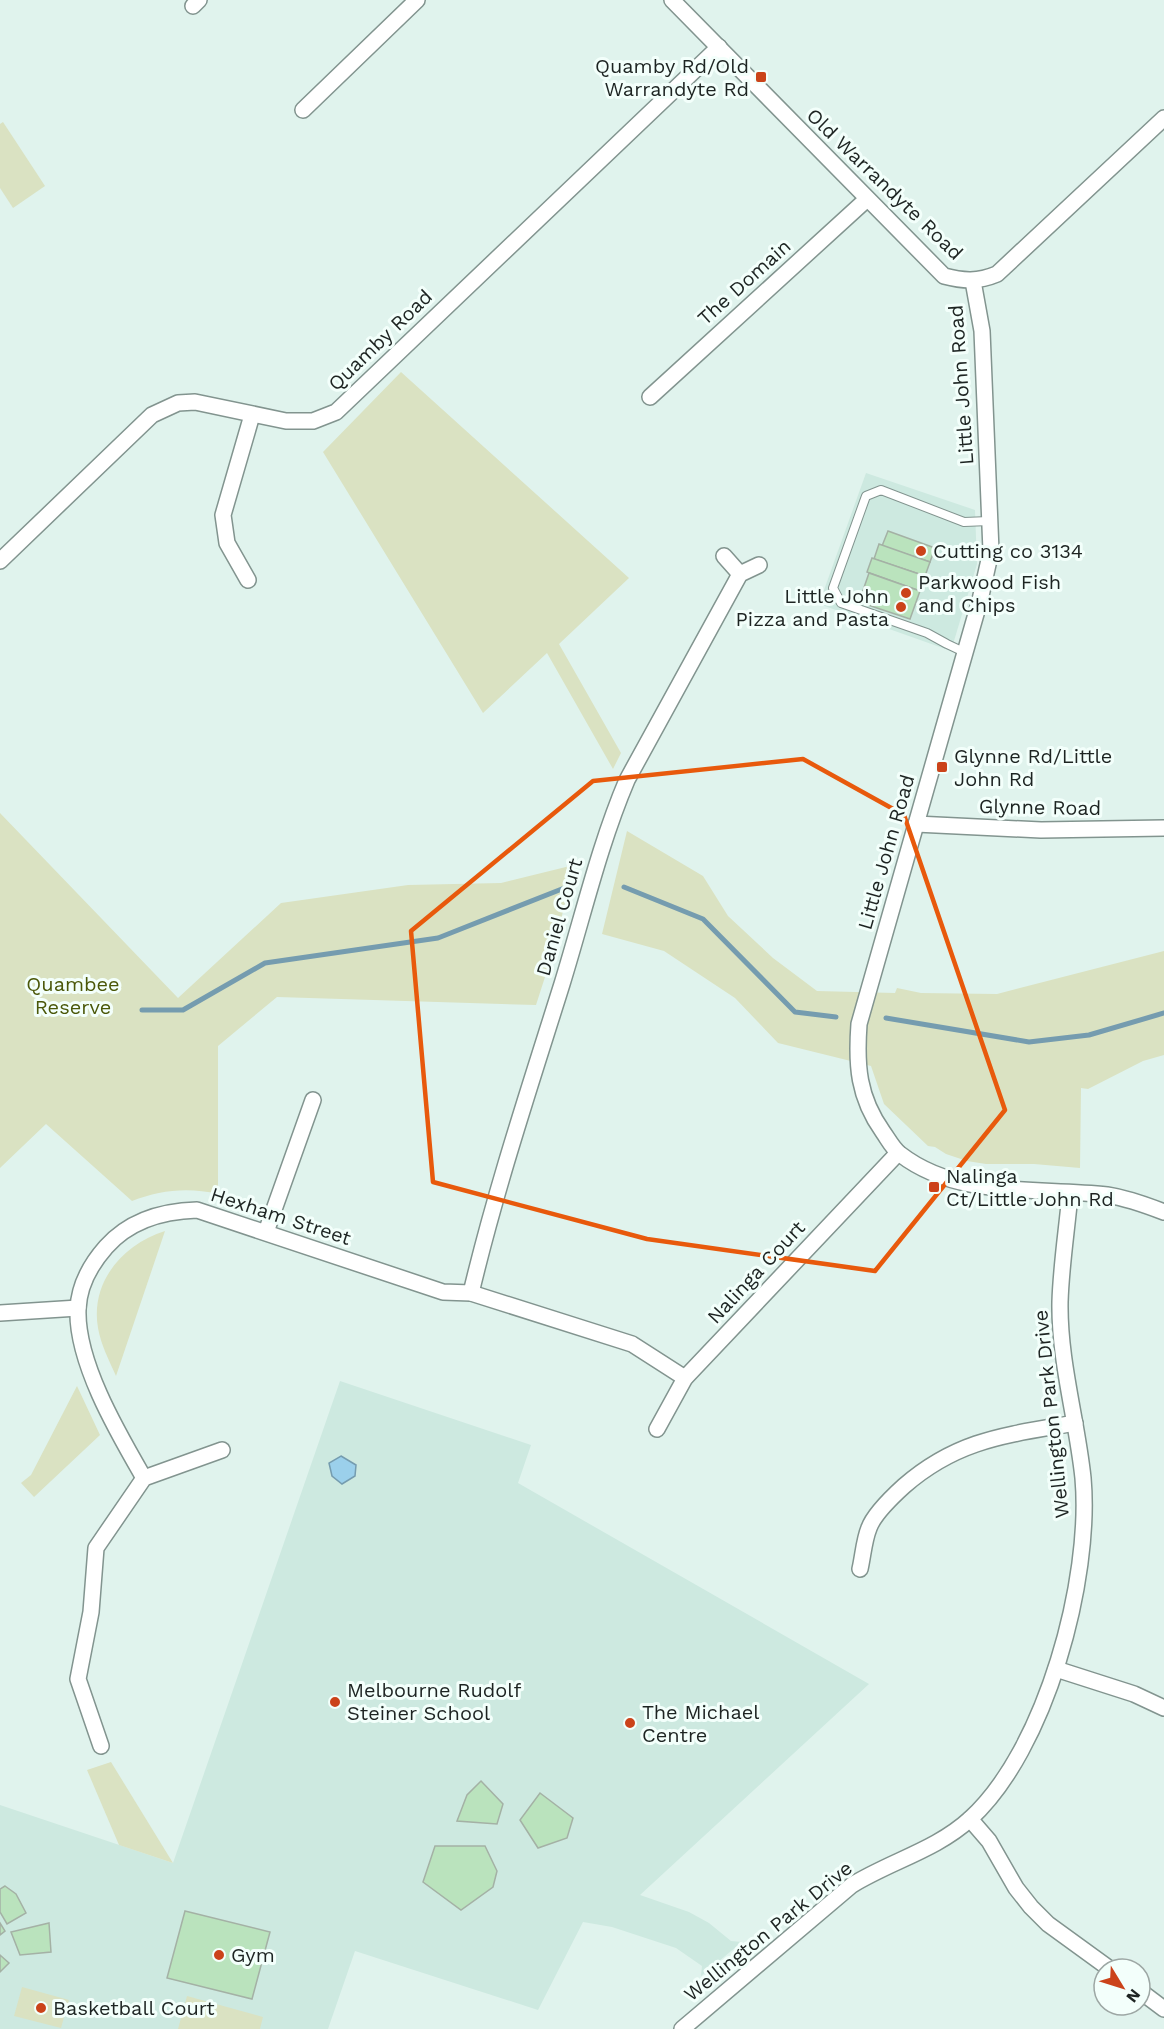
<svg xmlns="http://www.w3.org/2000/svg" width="1164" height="2029" viewBox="0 0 1164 2029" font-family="'Work Sans',sans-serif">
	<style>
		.built { fill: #cde9e0 }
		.green { fill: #dae2c2 }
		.water { fill: #9bd0eb; stroke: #759caf; stroke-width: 1.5 }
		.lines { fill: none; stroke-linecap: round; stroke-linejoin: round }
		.stream { stroke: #759caf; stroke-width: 5 }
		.building { fill: #bae3bd; stroke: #a4b1a5; stroke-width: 1.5 }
		.lane-casing { stroke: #82948f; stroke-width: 10 }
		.street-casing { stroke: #82948f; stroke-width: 18 }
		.lane { stroke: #fff; stroke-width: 8 }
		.street { stroke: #fff; stroke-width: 15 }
		.marked { fill: none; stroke: #e8590c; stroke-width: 4.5; stroke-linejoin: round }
		.poi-dot { fill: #cb431a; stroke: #f3fffb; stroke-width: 2 }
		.labels { text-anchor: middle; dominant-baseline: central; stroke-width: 6; stroke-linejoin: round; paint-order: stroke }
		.poi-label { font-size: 20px; fill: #1d2422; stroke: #f3fffb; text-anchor: start }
		.street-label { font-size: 20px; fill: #1d2422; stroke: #f3fffb }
		.park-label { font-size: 20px; fill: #4a5708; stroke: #f3fffb }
	</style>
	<rect width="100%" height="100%" fill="#e0f3ed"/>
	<g class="built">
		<path d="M866,473L975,510L977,564L951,651L819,604Z"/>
		<path d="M340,1381L531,1445L518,1483L869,1684L640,1895L689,1912L709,1923L731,1941L742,1942L701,1976L702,1966L676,1948L612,1927L583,1922L538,2010L355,1951L328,2029H0V1805L173,1863Z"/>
	</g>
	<g class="green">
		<path d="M3,122L45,186L13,208L0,188V124Z"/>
		<path d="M401,372L629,578L559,644L621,753L613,769L547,653L483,713L323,452Z"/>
		<path d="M0,813L178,998L281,903L408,885L501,883L574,865L554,949L536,1005L277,997L218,1046V1194C188,1187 160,1190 132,1201L46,1124L0,1168Z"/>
		<path d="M627,831L703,876L728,916L773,958L817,991L895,993L897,988L921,993L997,994L1164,951V1055L1143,1061L1088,1089L1081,1088L1080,1168L1034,1164H986L967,1161L946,1154L935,1147L928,1146L884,1104L871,1066L778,1043L735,998L664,951L602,934Z"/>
		<path d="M165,1231L116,1376C109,1360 101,1345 98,1328C90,1282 123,1244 165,1231Z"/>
		<path d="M77,1386L100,1435L34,1497L21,1483L31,1475Z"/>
		<path d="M111,1762L173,1863L119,1845L87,1770Z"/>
		<path d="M22,1987L69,2000L61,2028L14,2016Z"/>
		<path d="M187,1996L263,2017L260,2029H178Z"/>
	</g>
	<path class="water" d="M341,1456L356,1465L355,1476L342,1484L332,1476L329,1463Z"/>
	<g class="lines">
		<g class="stream">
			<path d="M624,887L703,919L795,1012L836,1017"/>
			<path d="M142,1010H183L265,963L438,938L572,885"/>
			<path d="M886,1018L1029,1042L1089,1035L1164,1013"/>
		</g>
	</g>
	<g class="building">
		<path d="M888,531L935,548L930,562L882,546Z"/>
		<path d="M879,544L930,562L925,576L874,559Z"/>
		<path d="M872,558L925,576L920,591L867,572Z"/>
		<path d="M869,573L920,591L910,619L859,602Z"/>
		<path d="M481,1781L503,1804L497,1824L457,1821L467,1795Z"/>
		<path d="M540,1793L573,1818L567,1838L538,1848L520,1820Z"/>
		<path d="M435,1846H485L497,1871L493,1887L461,1910L423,1882Z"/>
		<path d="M5,1886L16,1894L26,1913L7,1924L0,1912V1889Z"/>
		<path d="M185,1911L270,1932L252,1999L167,1978Z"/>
		<path d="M0,1923L5,1931L0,1935Z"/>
		<path d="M49,1923L51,1952L20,1955L11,1932Z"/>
		<path d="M0,1955L9,1963L0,1972Z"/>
	</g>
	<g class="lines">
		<defs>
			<path id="lane" d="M964,652L947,644L927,633L841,603L833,588L866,496L881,490L964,522L989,521"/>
			<g id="street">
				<path d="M672,0L944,276C963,281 978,282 997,274L1164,118"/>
				<path d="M193,6L199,0"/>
				<path d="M303,110L417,0"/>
				<path d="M973,281L982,331L991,551L980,600L859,1024C856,1065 858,1097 883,1132C888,1139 893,1149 900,1154C958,1199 1038,1187 1107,1195C1126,1198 1146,1205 1164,1212"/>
				<path d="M650,397L867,199"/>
				<path d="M724,556L740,574"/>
				<path d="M0,561L152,415L178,403L195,402L286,421H313L336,412L719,47"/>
				<path d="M248,580L227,543L223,515L252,415"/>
				<path d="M916,824L1041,830L1164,828"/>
				<path d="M266,1232L313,1100"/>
				<path d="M471,1293C496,1188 530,1086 562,984C583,916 599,846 627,780L740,574L759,565"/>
				<path d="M0,1313L78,1308"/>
				<path d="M657,1429L685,1378L898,1153"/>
				<path d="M144,1478C118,1433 76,1362 78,1309C79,1286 91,1264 106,1247C129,1221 163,1211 197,1210L443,1292L471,1293L632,1344L685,1378"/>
				<path d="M860,1569C863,1556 864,1540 869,1528C874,1514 893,1496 904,1486C958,1439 1007,1435 1075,1423"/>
				<path d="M1056,1669L1134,1694L1164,1708"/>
				<path d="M101,1746L78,1679L91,1612L96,1548L144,1478L222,1450"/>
				<path d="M970,1819L989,1841L1016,1888L1031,1907L1048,1924L1110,1969"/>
				<path d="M1140,1991L1164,2009"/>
				<path d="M682,2029L852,1885C891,1861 936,1850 970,1819C1046,1750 1092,1579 1083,1478C1077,1420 1059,1361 1060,1302C1061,1266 1067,1229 1070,1194"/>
			</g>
		</defs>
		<use href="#lane" class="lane-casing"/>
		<use href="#street" class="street-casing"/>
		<use href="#lane" class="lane"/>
		<use href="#street" class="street"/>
	</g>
	<path class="marked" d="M803,759L904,815L1005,1110L875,1271L647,1239L433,1182L411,931L593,781Z"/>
	<g class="poi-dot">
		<rect x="755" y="71" width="12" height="12" rx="3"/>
		<circle cx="921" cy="551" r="6"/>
		<circle cx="906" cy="593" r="6"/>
		<circle cx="901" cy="607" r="6"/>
		<rect x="936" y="761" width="12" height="12" rx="3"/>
		<rect x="928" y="1181" width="12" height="12" rx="3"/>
		<circle cx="335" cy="1702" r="6"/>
		<circle cx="630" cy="1723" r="6"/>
		<circle cx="219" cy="1955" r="6"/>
		<circle cx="41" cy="2008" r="6"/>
	</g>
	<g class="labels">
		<g class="poi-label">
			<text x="749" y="66" text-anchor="end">Quamby Rd/Old<tspan x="749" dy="23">Warrandyte Rd</tspan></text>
			<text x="933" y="551">Cutting co 3134</text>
			<text x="918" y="582">Parkwood Fish<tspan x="918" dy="23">and Chips</tspan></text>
			<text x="889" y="596" text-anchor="end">Little John<tspan x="889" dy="23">Pizza and Pasta</tspan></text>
			<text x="954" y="756">Glynne Rd/Little<tspan x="954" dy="23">John Rd</tspan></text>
			<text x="946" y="1176">Nalinga<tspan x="946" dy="23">Ct/Little John Rd</tspan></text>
			<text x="347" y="1690">Melbourne Rudolf<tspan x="347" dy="23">Steiner School</tspan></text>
			<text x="642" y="1712">The Michael<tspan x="642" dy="23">Centre</tspan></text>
			<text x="231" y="1955">Gym</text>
			<text x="53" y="2008">Basketball Court</text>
		</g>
		<g class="street-label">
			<text transform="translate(885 184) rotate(44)">Old Warrandyte Road</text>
			<text transform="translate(744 282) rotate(-42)">The Domain</text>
			<text transform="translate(380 340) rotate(-44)">Quamby Road</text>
			<text transform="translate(961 385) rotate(-94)">Little John Road</text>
			<text transform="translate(1040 807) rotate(1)">Glynne Road</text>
			<text transform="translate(886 852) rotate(-74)">Little John Road</text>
			<text transform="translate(559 917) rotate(-74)">Daniel Court</text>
			<text transform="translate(281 1216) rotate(18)">Hexham Street</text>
			<text transform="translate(756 1272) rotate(-47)">Nalinga Court</text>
			<text transform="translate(1051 1414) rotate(-96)">Wellington Park Drive</text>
			<text transform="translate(768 1931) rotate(-39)">Wellington Park Drive</text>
		</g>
		<g class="park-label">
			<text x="73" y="984">Quambee<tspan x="73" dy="23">Reserve</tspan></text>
		</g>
	</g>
	<g transform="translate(1122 1987) rotate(128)"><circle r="28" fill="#f3fffb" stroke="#9da7a4" stroke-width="1.5"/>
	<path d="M0-4.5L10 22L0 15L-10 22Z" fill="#cb431a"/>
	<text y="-9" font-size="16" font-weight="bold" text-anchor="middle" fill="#1d2422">N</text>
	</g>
</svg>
